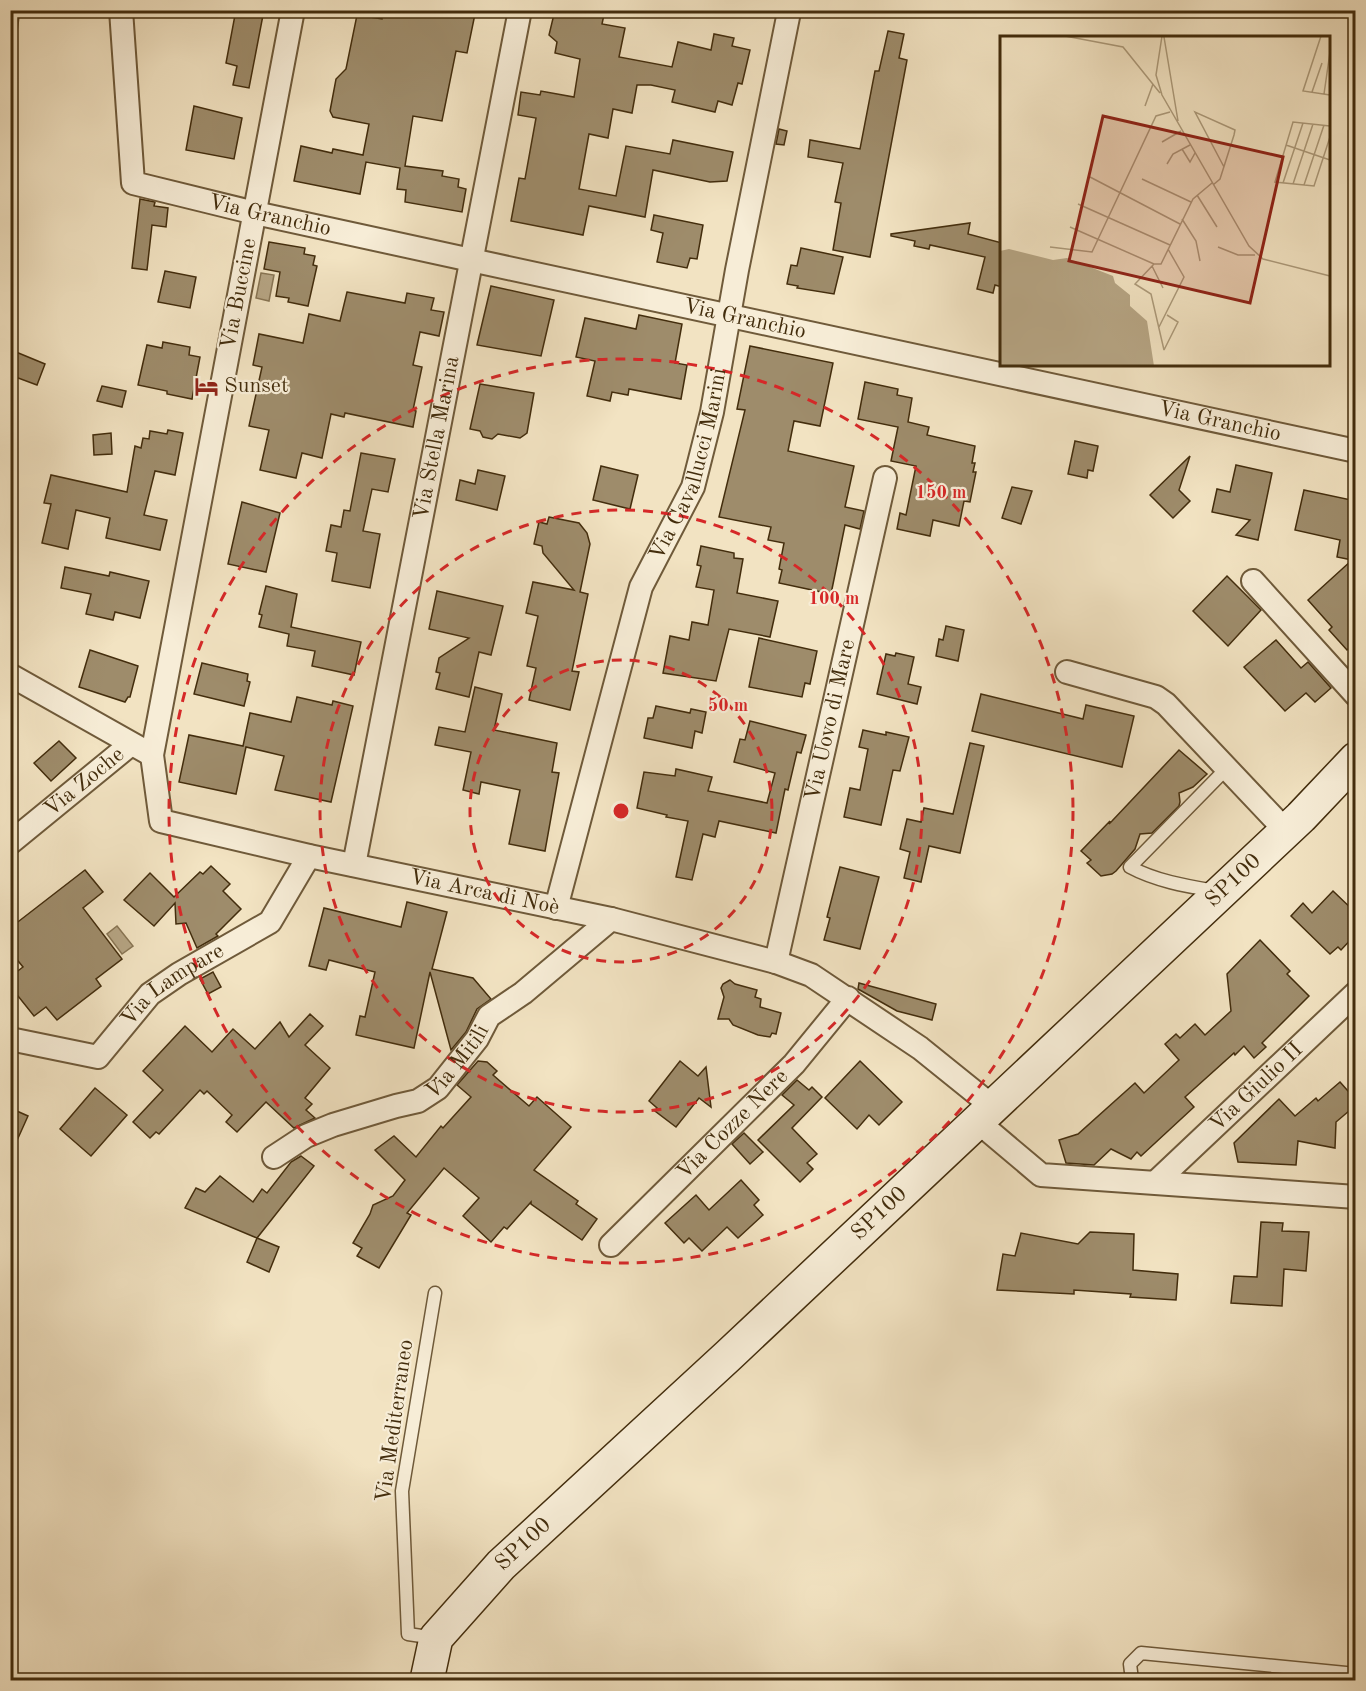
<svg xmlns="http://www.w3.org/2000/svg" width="1366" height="1691" viewBox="0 0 1366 1691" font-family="'Old Standard TT',serif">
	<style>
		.water { fill: #b6a584; stroke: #887554; stroke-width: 1.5 }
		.building { fill: #9e8c6b; stroke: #432d0d; stroke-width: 1.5 }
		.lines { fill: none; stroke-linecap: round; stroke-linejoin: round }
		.service-casing { stroke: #6f5a3a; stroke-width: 15 }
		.minor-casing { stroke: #6f5a3a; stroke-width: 26 }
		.secondary-casing { stroke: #432d0d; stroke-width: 36 }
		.service { stroke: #f7edd7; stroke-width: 12 }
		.minor { stroke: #f7edd7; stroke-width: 22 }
		.secondary { stroke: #f7edd7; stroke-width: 33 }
		.ring { fill: none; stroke: #d62828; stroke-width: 3; stroke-dasharray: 10 8 }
		.labels { text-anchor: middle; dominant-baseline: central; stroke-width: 4.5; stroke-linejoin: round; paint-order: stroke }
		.street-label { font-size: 22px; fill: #432d0d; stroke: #f7edd7 }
		.poi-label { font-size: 22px; fill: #432d0d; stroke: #f7edd7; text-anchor: start }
		.inset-road { fill: none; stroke: #ac9a7a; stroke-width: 1.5 }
		.view { fill: #8f2418; fill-opacity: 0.15; stroke: #8f2418; stroke-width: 3 }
		.inset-edge { fill: none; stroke: #432d0d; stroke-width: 3 }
		.centre { fill: #d62828; stroke: #f7edd7; stroke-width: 3 }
		.ring-label { font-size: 18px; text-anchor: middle; font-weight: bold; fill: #d62828; stroke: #f7edd7; stroke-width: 4.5; stroke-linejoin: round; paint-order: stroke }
	</style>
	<rect width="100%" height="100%" fill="#f2e3c2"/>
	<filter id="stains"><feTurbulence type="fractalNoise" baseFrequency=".00333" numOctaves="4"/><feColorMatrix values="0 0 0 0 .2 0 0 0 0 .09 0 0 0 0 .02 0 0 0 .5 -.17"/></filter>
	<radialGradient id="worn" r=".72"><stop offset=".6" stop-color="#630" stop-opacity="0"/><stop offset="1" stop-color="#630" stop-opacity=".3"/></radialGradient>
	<g class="water">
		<path d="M11,10L20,11L11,71L10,11Z"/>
		<path d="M261,273L274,275L269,301L256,298Z"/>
		<path d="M117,926L133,946L122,954L107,934Z"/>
	</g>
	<g class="building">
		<path d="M242,10H264L249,88L233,85L237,66L226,63L235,15L241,16Z"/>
		<path d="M383,10H459L475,14L467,53L456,51L442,121L413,116L405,166L443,171L442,176L459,179L458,187L466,189L462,212L405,202L406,190L397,189L400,168L366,162L360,194L294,181L301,146L332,153L333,149L363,155L369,124L333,117L330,111L336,79L346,69L357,15L382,19Z"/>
		<path d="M555,10H605L602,24L625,28L619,57L672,67L678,42L711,50L714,34L734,38L732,46L750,50L742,84L738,83L732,105L718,101L715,112L672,102L675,90L651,85H637L632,113L613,109L608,138L589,134L579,189L616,196L626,146L670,154L673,140L733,152L727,181L710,182L653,170L645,217L589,206L583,235L511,221L519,178L525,179L536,118L518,115L521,92L540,95L541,91L574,97L580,59L555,53L557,42L549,35Z"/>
		<path d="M888,31L904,34L899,58L907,60L870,257L833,250L841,203L835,202L843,163L808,157L810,140L860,149L875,71H879Z"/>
		<path d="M194,106L242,118L234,159L186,150Z"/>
		<path d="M779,129L787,131L784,145L776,144Z"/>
		<path d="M140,199L155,202L154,206L168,208L166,227L152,225L147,270L132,268Z"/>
		<path d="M654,215L703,225L697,259L690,258L687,268L657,262L663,233L651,230Z"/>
		<path d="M970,223L968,234L1002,243V287L995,285L993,293L977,289L985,257L930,245L929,249L914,246L915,241L891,236V234Z"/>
		<path d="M269,242L305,248L304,254L315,256L313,265L317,266L308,306L288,302L289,298L276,296L280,272L264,269Z"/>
		<path d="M801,248L843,257L834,294L797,288L798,286L787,284L791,265L797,266Z"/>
		<path d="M165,271L196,277L190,308L158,302Z"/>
		<path d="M491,286L554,300L541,356L477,345Z"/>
		<path d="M347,292L405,303L407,293L434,298L431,310L444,312L439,336L420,332L413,365L422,367L413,410L416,411L413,427L345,413L344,417L331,414L322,458L302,453L296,478L260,470L269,430L249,426L262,367L253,365L259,334L303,343L309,314L340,321Z"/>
		<path d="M639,315L682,324L675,363L687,365L681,399L629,389L628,395L612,392L610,401L587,396L595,361L576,357L585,318L636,329Z"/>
		<path d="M163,342L190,347L189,355L200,357L192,399L167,394V391L138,385L147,345L162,348Z"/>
		<path d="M750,346L833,363L820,426L794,421L788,451L854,466L845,507L864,511L860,529L845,525L831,594L779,583L782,570L779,569L784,543L768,540L771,527L719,517L745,410L737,409Z"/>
		<path d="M16,352L45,364L37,385L10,375V366Z"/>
		<path d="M865,382L898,389L897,395L912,398L908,422L929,427L927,435L975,446L972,463H975L973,472H976L970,502L964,501L959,526L933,520L930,536L897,529L900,513L906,515L916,466L891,461L898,427L858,419Z"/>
		<path d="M480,384L534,393L527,433L520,438L498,434L492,439L483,437L480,431L470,429Z"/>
		<path d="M102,386L126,391L122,407L97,401Z"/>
		<path d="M168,430L183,433L175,475L155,471L144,515L167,520L160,550L106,538L110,518L76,510L68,549L42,543L51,504L44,503L51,475L127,492L135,446L141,448L143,438L149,439L150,431L167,434Z"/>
		<path d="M111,433L112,454L94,455L93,435Z"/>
		<path d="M1075,441L1098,446L1093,471L1088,470L1087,478L1068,474Z"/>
		<path d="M361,453L395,459L388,492L372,489L363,531L380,534L370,588L332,581L337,553L326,551L331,525L341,527L344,510L350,511Z"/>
		<path d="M1190,456L1179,490L1190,501L1173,518L1150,495Z"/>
		<path d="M1236,465L1272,473L1258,540L1236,535L1250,520L1212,512L1217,489L1230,492Z"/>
		<path d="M601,466L638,475L630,509L593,500Z"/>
		<path d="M478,470L505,476L497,510L456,500L460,480L475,484Z"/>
		<path d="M1012,487L1032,491L1021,524L1002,518Z"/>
		<path d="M1304,490L1356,501V642L1347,650L1329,630L1332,627L1308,600L1352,560L1337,557L1340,540L1295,530Z"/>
		<path d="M242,502L280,513L266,572L228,564Z"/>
		<path d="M549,517L579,523L587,533L590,544L580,592L588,594L572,671L579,672L570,710L529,700L536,668L527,666L538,616L526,613L533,582L574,590L543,553L542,546L534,544L539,522L547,524Z"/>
		<path d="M701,546L734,553V558L743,559L737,593L778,601L770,637L729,629L716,681L663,673L670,636L689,640L692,622L708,625L714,590L696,587L701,566L697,565Z"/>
		<path d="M65,567L109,576L110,572L149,581L140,618L115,612L113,620L86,614L91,594L61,588Z"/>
		<path d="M1227,576L1261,610L1228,646L1193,611Z"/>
		<path d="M266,586L297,594L291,627L361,642L354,675L312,666L315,651L287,646L289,634L259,627L262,615L259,614Z"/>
		<path d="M437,591L503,606L491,655L479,652L469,697L436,689L440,673L436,672L439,658L469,638L429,629Z"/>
		<path d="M946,626L964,630L958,661L936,656L939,639L943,640Z"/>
		<path d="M759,638L817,651L810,684L805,683L802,697L749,687Z"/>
		<path d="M1276,640L1301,668L1308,662L1331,688L1315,702L1306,693L1285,711L1244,667Z"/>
		<path d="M90,650L138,666L130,697H128L125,702L79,687Z"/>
		<path d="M896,653L914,657L908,684L921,687L917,704L877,694L886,654L895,656Z"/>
		<path d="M202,663L248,674L247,681L250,682L244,706L194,694Z"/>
		<path d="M475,687L502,694L494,730L557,743L552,772L559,773L545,851L509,844L520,790L481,782L479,794L463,790L471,752L435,745L439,727L465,732Z"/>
		<path d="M981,694L1083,719L1086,705L1134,716L1122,767L972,731Z"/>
		<path d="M297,697L332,705L333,701L353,706L331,802L275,790L284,756L246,747L236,794L179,782L189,735L243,746L250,713L291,722Z"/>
		<path d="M656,706L690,713L691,709L706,712L702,733L695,731L692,748L644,738L648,718H653Z"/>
		<path d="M750,721L806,735L801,753L797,752L788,790L785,789L776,833L719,821L715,837L703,834L692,880L676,877L688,821L666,817L667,815L637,808L644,772L675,776L676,769L712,777L708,791L767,803L775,773L734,762L740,739L745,740Z"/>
		<path d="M863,730L886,735V732L909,737L900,771L893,770L881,825L844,817L850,788L860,790L868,749L859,747Z"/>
		<path d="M59,741L76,758L51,781L34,763Z"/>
		<path d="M970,743L984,746L960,853L929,846L921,882L904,878L910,852L900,849L907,819L921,822L924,808L953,814Z"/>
		<path d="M1179,750L1207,774L1193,787L1179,793L1180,802L1179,806L1152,833L1140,834L1135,849L1116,871L1112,874L1101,876L1087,863L1091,860L1081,851L1110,821L1109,824L1112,821Z"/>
		<path d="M211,866L230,884L223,891L241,909L216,934L218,936L197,948L186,923L176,924L175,903L154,926L124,900L150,873L174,897L200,872L203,874Z"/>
		<path d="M840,867L879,877L860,949L824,940L830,918L827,917Z"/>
		<path d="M85,870L103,892L83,908L122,959L96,979L101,986L57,1020L46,1007L34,1016L10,986V977L23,967L10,951V928Z"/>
		<path d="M1333,891L1356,913V934L1341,950L1338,947L1330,954L1291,916L1303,903L1312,913Z"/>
		<path d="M407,902L447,912L432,969L473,978L491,999L477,1009L466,1032L451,1050L430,972L414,1048L356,1035L360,1016L365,1017L375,972L329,960L326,970L309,966L324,908L401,927Z"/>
		<path d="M1260,940L1290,971L1287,974L1309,996L1262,1043L1266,1047L1254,1058L1244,1046L1235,1055L1234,1053L1185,1097L1194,1107L1141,1156L1137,1152L1131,1159L1111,1149L1094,1165L1066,1163L1059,1140L1078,1134L1135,1083L1144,1093L1179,1060L1165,1044L1176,1034L1180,1038L1195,1024L1205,1035L1231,1011L1227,974Z"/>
		<path d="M213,972L221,987L208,994L200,979Z"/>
		<path d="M730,980L735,984L757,990L755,997L761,999L760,1007L781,1013L776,1034L772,1033L770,1037L758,1035L733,1025L729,1019H718L724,997L721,988L723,984Z"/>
		<path d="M859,983L936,1004L932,1020L897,1011L858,989Z"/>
		<path d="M310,1014L323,1026L305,1045L330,1068L305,1098L312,1104L306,1110L315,1118L294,1128L266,1102L237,1132L226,1122L232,1115L207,1091L204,1094L200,1090L159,1134L156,1132L150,1138L133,1122L163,1090L143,1071L185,1026L212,1052L233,1029L255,1049L280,1022L289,1037Z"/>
		<path d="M478,1061L487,1062L497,1071L493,1075L529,1106L537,1097L571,1127L534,1170L578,1201L576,1204L597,1219L582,1240L531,1204V1202L507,1229L504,1227L491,1242L463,1216L479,1198L444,1168L407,1213L411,1215L379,1268L357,1256L362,1248L353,1243L370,1214L373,1205L393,1196L405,1180L375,1150L394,1136L416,1157L441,1126L443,1128L471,1097L457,1085Z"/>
		<path d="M680,1061L698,1076L706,1067L711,1107L699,1098L676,1127L655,1111L657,1108L649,1101Z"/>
		<path d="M860,1061L902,1102L879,1125L869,1115L857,1129L825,1098Z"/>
		<path d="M797,1080L809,1090L812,1087L822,1097L792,1128L817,1154L807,1163L813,1169L800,1182L758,1140L794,1105L782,1095Z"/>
		<path d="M1340,1082L1356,1100V1105L1336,1122L1335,1148L1298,1141L1296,1165L1238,1162L1234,1143L1279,1099L1295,1116L1316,1098L1318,1101Z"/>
		<path d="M95,1088L127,1115L91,1156L60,1129Z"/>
		<path d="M10,1108L28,1116L10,1156Z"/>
		<path d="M744,1133L763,1152L750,1164L732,1144Z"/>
		<path d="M301,1156L314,1166L257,1238L185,1208L196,1188L205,1192L220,1176L253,1202L262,1189L267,1193L291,1162Z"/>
		<path d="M741,1180L759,1200L754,1205L763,1215L738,1238L727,1227L702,1251L689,1238L684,1243L665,1223L696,1195L709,1210Z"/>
		<path d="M1261,1222L1283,1223L1282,1231L1309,1232L1306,1271L1284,1269L1282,1306L1231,1303L1234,1276L1257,1277Z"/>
		<path d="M1090,1232L1134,1234L1133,1270L1178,1274L1176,1300L1130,1297L1131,1294L1074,1290V1294L997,1290L1003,1254L1015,1256L1021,1233L1078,1244Z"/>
		<path d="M257,1238L279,1247L269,1272L247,1262Z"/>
	</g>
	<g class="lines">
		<defs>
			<g id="service">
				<path d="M1215,891C1186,886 1156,881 1130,867L1227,768"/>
				<path d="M435,1638L408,1634L402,1491L435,1293"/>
				<path d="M1132,1680L1130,1664L1141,1653L1356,1674"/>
			</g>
			<g id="minor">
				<path id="s1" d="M121,10L133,183L255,213L471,260L1356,451"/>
				<path id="s2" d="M293,10L152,755L161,821L309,856L611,919L776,962L811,975L920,1048L992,1106"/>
				<path d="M1253,581L1356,695"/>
				<path d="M1067,672L1156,697L1166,704L1286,831"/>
				<path d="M10,675L152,755"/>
				<path id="s3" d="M10,843L131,744"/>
				<path id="s4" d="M354,865L520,10"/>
				<path id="s5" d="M556,908L641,587L693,487L712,412L737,270L789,12"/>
				<path id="s6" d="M776,962L885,478"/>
				<path id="s7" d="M10,1039L98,1057L150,994L179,974L270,922L309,856"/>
				<path d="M977,1121L1041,1175L1356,1197"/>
				<path id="s8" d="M274,1157L306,1136L333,1125L396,1106L418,1101L438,1088L477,1039L489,1016L523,993L611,919"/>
				<path id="s9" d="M1156,1182L1356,993"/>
				<path id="s10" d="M611,1245L794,1064L848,998"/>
			</g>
			<g id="secondary">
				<path id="s11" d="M427,1680L436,1638L501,1565L729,1355L1301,817L1356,759"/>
			</g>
		</defs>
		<use href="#service" class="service-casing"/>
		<use href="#minor" class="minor-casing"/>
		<use href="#secondary" class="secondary-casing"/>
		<use href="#service" class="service"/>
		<use href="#minor" class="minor"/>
		<use href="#secondary" class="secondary"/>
	</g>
	<g class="ring">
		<circle cx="621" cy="811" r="151"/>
		<circle cx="621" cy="811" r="301"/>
		<circle cx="621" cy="811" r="452"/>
	</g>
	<defs>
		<symbol id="hotel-bare" viewBox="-9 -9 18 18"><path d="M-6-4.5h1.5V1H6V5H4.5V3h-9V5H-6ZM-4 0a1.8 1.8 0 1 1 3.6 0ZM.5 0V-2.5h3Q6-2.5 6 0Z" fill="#8f2418" stroke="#f7edd7" stroke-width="2.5" paint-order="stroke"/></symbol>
	</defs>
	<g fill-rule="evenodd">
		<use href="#hotel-bare" x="190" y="370" width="33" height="33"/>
	</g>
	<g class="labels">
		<g class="street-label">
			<text stroke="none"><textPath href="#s1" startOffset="314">Via Granchio</textPath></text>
			<text transform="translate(239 294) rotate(-79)">Via Buccine</text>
			<text stroke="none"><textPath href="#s1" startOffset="800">Via Granchio</textPath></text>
			<text stroke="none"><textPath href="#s1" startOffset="1286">Via Granchio</textPath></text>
			<text stroke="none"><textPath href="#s4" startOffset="435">Via Stella Marina</textPath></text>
			<text stroke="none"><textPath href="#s5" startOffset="465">Via Cavallucci Marini</textPath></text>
			<text stroke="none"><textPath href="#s6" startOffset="248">Via Uovo di Mare</textPath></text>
			<text stroke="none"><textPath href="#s3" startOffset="96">Via Zoche</textPath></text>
			<text stroke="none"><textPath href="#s11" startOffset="1143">SP100</textPath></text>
			<text stroke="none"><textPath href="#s2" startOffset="1156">Via Arca di Noè</textPath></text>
			<text stroke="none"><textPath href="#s7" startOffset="195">Via Lampare</textPath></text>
			<text stroke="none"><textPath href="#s8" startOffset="212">Via Mitili</textPath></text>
			<text stroke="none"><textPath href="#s9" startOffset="138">Via Giulio II</textPath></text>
			<text stroke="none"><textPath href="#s10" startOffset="171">Via Cozze Nere</textPath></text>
			<text stroke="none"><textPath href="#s11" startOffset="657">SP100</textPath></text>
			<text transform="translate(395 1421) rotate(-82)">Via Mediterraneo</text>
			<text stroke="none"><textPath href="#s11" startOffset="171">SP100</textPath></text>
		</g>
		<g class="poi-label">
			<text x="224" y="386">Sunset</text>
		</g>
	</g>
	<g transform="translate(1000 36)">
		<rect width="330" height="330" fill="#f2e3c2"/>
		<path d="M9,213L53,224L67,222L113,240L115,247L130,259V270L147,285L154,330H0V215Z" fill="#b6a584"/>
		<path class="inset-road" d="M65,0L123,11L160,57M162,0L156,39L162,59L249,210L263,223L330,240M321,0L303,55L330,59M164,1L178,85M312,56L322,27M324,58L330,16M145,70L153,48M330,90L293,86L275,146L314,150L330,101M162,106L181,95M286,109L330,124M182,113L190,126L195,117M167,128L173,118L190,109M90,141L180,188M142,143L191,166M283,147L303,87M293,148L313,88M213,149L220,143L234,99L235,94L195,76L224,131M304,149L324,89M197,159L217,191M78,168L170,209M182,183L196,205L200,225M70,191L154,228M50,211L92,216L156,80L170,76M218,211L238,219H255M152,230L163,252M159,291L184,241L168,213M164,314L151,258L135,248L154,228H161L193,163L212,147M164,314L178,286L167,279"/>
		<path class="view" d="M103,80L283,121L250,267L69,225Z"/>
		<rect width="330" height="330" class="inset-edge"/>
	</g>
	<circle cx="621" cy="811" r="9" class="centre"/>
	<g class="ring-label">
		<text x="941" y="498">150 m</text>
		<text x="834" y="604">100 m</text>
		<text x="728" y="711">50 m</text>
	</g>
	<rect width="1366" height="1691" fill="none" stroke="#f2e3c2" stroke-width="36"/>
	<rect x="12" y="12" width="1342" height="1667" fill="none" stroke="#432d0d" stroke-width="3"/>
	<rect x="18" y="18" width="1330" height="1655" fill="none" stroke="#432d0d" stroke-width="1.5"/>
	<rect width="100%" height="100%" filter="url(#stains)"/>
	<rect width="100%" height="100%" fill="url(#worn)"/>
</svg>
